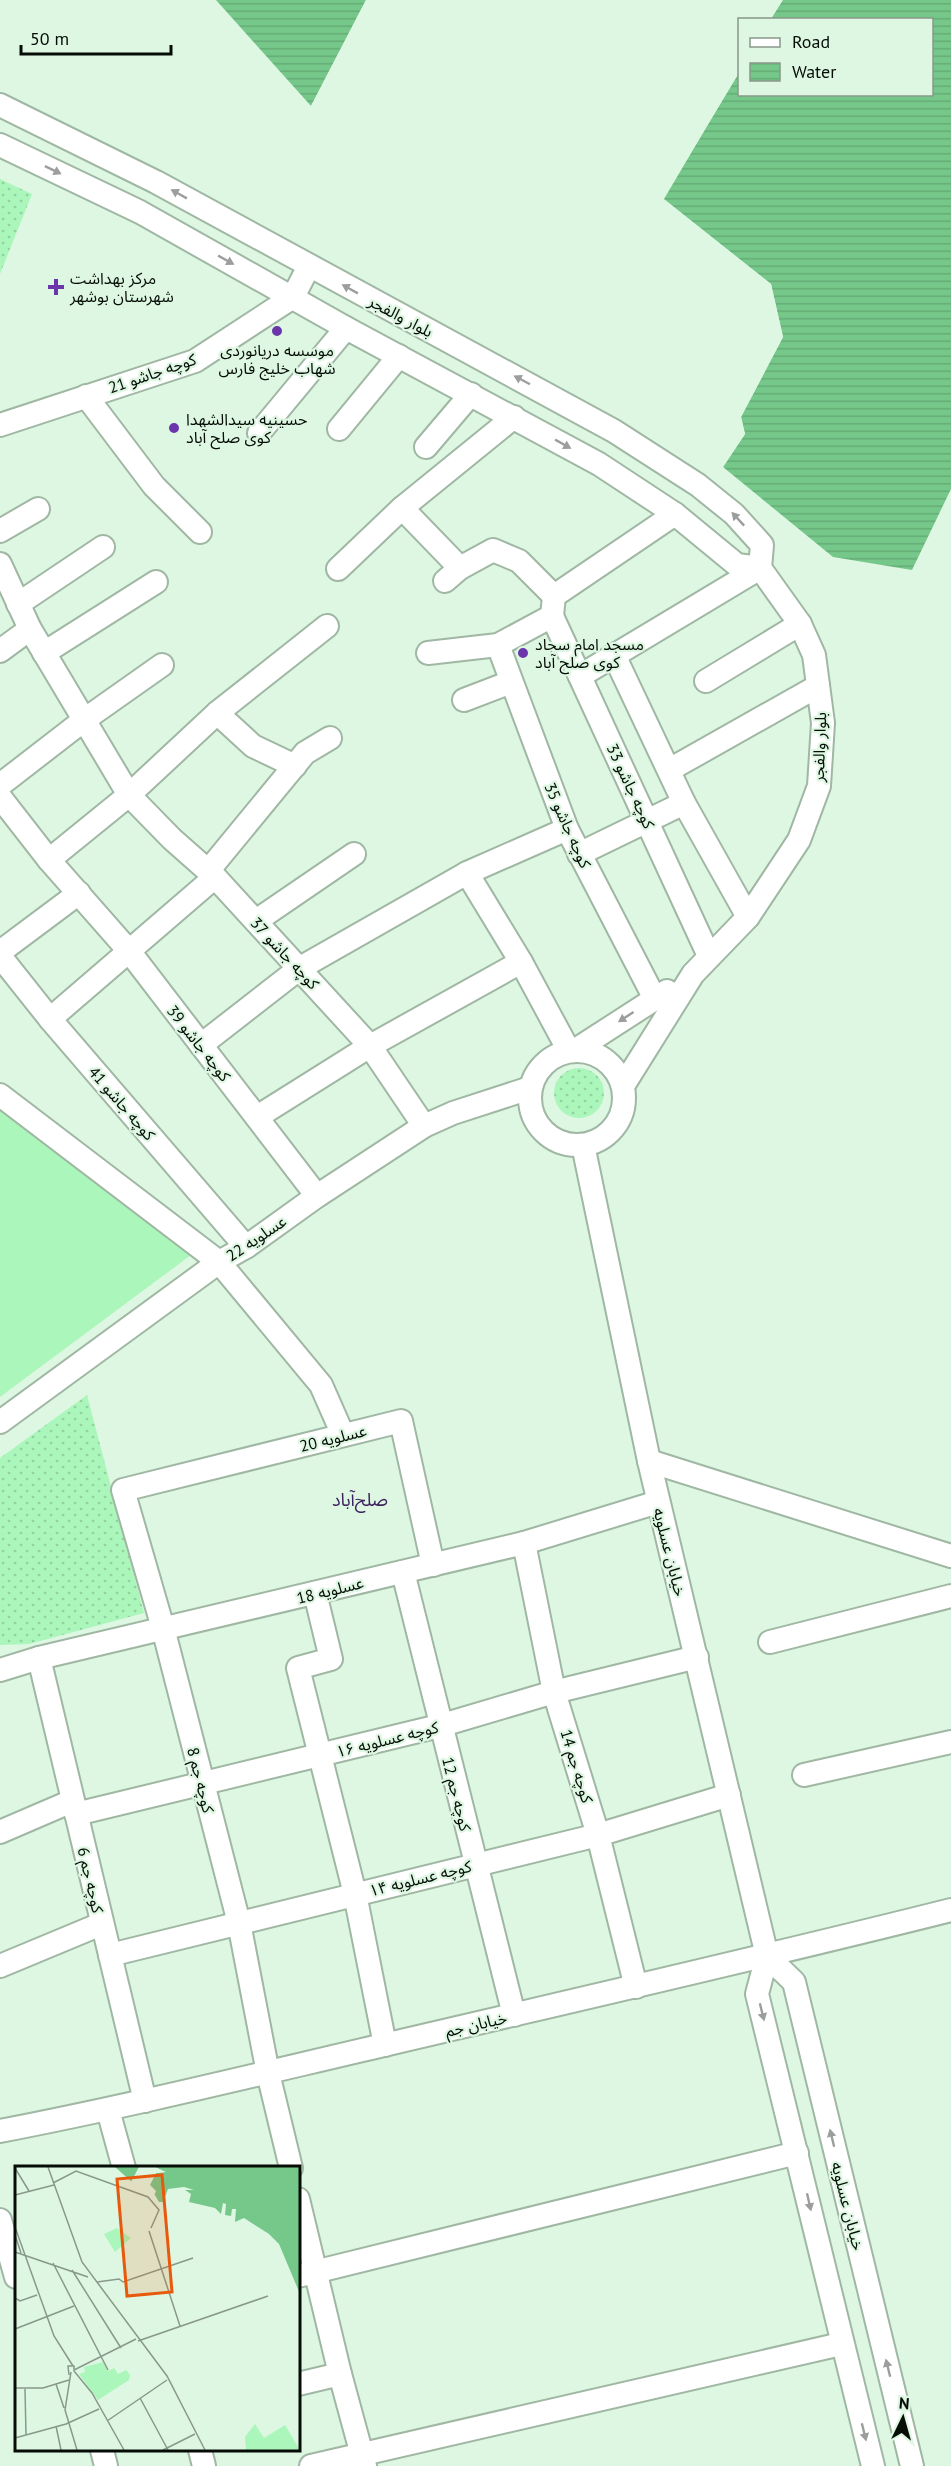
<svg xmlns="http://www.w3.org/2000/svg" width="951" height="2466" viewBox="0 0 951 2466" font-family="'PT Sans','Noto Sans Arabic',sans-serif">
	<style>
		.grass { fill: url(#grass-dots) }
		.pitch { fill: #abf6bb }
		.water { fill: url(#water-rules) }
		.pier { fill: #def7e2 }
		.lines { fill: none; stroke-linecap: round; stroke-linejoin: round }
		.minor-casing { stroke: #9fb7a3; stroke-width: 26 }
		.minor { stroke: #fff; stroke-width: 22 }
		.oneway { fill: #9b9e9c }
		.poi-dot { fill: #6b35ab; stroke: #def7e2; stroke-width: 2 }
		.labels { text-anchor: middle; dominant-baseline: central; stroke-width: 4.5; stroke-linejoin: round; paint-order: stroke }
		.poi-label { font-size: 16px; fill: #060d07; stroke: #def7e2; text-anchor: start }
		.street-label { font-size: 16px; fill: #060d07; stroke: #def7e2 }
		.neighbourhood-label { font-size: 18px; fill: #3c235d; stroke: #def7e2 }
		.inset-road { fill: none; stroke: #88998a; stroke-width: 1.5 }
		.view { fill: #e8590c; fill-opacity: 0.15; stroke: #e8590c; stroke-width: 3 }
		.inset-edge { fill: none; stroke: #060d07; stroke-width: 3 }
	</style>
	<defs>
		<pattern id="grass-dots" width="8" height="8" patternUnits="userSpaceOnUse" patternTransform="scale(1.5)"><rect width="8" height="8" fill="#abf6bb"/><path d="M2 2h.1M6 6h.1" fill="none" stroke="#92d29f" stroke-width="1.8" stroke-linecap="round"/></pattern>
		<pattern id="water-rules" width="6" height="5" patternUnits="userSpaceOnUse" patternTransform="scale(1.5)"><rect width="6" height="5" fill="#76c88a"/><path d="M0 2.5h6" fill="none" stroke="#65ab76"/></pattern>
	</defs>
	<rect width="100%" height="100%" fill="#def7e2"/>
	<g class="grass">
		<path d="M0,179L32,194L0,274Z"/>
		<circle cx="579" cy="1093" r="25"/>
		<path d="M87,1395L144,1613L29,1644L0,1645V1458Z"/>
	</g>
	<path class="pitch" d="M0,1102L191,1255L0,1397Z"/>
	<g class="water">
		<path d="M216,0H366L311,106Z"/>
		<path d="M783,0H951V489L912,570L833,557L723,467L745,434L741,417L783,337L771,284L663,199L739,73L740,94H932V20L771,19Z"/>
	</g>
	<g class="pier">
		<path d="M366,0L369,1L314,107L310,108Z"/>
		<path d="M740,70L664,199L771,284L783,337L741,417L745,434L723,467L721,465L742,433L739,416L779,337L768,285L660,199Z"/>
	</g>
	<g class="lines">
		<defs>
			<g id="minor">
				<path d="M0,105L156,182L614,431L698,485L734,514L762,545L760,568L800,624L814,655L823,723L819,786L799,840L748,917L693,974L623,1086"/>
				<path d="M0,145L140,212L346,328L599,464L675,514L737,565L760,568"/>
				<path d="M86,396L154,486L200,532"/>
				<path d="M0,425L195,361L293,297L309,266"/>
				<path d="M339,429L399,356"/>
				<path d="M259,433L346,328"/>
				<path d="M426,447L471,394"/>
				<path d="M402,508L460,568"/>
				<path d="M0,531L38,509"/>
				<path d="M0,564L30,629L129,795L172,839L215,877L370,1046L424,1126"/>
				<path d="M338,569L402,508L514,417"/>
				<path d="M445,581L460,568L493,550L519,561L554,596"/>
				<path d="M18,604L103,547"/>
				<path d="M552,616L709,956"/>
				<path d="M498,645L567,829L655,999"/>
				<path d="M0,651L30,629"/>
				<path d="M44,653L156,582"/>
				<path d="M428,653L498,645L552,616L554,596L675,514"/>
				<path d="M614,655L684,803L748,917"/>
				<path d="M580,676L760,568"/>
				<path d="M706,681L800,624"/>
				<path d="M464,700L511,682"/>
				<path d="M217,713L253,746L295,766"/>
				<path d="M669,770L818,686"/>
				<path d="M0,785L84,720L162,665"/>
				<path d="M0,797L49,860L129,951L317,1196"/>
				<path d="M579,854L684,803"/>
				<path d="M49,860L129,795L217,713L327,626"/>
				<path d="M208,871L305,753L330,738"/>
				<path d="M467,873L521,962L569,1051"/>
				<path d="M256,921L354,854"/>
				<path d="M0,952L79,893"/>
				<path d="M0,956L50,1019L246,1247"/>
				<path d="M50,1019L215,877"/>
				<path d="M201,1045L300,968L467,873L567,829"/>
				<circle cx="577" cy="1098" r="47"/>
				<path d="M574,1051L667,991"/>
				<path d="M0,1095L219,1262L321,1385L343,1435"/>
				<path d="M257,1117L370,1046L521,962"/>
				<path d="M583,1145L649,1461L767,1956L757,1994L873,2466"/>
				<path d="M0,1422L219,1262L246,1247L317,1196L424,1126L453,1113L530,1088"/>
				<path d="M649,1461L951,1556"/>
				<path d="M524,1543L554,1692L598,1835L636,1987"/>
				<path d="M403,1572L514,2015"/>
				<path d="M315,1593L331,1659L298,1668L355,1894L385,2045"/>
				<path d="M770,1642L951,1596"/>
				<path d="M39,1658L145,2101"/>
				<path d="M0,1670L39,1658L524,1543L658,1502"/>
				<path d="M804,1775L951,1742"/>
				<path d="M76,1814L439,1726L554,1692L697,1657"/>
				<path d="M0,1832L72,1801"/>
				<path d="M110,1955L598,1835L729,1795"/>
				<path d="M767,1956L794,1982L912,2466"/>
				<path d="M0,1966L101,1924"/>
				<path d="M108,2110L124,2168"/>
				<path d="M0,2131C130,2106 259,2074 388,2044C576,2000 764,1957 951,1910"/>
				<path d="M291,2168L268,2073L239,1923L163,1628L123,1490L401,1421L433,1565"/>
				<path d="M298,2199L340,2374L365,2466"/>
				<path d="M0,2220L16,2277"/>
				<path d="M298,2276L797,2153"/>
				<path d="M298,2384L340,2374"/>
				<path d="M102,2450L106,2466"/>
				<path d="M200,2450L204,2466"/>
				<path d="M311,2466L841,2344"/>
			</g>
		</defs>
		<use href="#minor" class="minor-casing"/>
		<use href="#minor" class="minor"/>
	</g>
	<defs><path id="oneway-solid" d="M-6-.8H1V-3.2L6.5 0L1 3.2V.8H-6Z" transform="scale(1.5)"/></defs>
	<g class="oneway">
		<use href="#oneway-solid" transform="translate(53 170) rotate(26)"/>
		<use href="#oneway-solid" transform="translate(179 194) rotate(-151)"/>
		<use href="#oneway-solid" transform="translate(226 260) rotate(29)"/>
		<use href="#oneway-solid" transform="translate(350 289) rotate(-151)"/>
		<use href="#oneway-solid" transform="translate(522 380) rotate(-152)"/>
		<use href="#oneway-solid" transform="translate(563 444) rotate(29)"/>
		<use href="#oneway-solid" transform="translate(738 519) rotate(-133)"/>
		<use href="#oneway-solid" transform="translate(626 1017) rotate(147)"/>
		<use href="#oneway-solid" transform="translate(762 2012) rotate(76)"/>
		<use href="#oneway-solid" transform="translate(832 2138) rotate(-104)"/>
		<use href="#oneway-solid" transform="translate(809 2202) rotate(77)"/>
		<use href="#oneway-solid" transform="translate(888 2368) rotate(-104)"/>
		<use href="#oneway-solid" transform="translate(864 2432) rotate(76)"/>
	</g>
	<g class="poi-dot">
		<path d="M53 278h6v6h6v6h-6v6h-6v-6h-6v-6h6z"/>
		<circle cx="277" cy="331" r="6"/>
		<circle cx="174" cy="428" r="6"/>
		<circle cx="523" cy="653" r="6"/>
	</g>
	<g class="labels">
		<g class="poi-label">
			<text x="70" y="278">مرکز بهداشت<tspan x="70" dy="18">شهرستان بوشهر</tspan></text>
			<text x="277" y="350" text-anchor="middle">موسسه دریانوردی<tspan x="277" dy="18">شهاب خلیج فارس</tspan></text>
			<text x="186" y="419">حسینیه سیدالشهدا<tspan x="186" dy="18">کوی صلح آباد</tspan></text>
			<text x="535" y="644">مسجد امام سجاد<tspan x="535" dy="18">کوی صلح آباد</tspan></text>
		</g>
		<g class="street-label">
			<text transform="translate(401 316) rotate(28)">بلوار والفجر</text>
			<text transform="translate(152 373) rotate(-19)">کوچه جاشو 21</text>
			<text transform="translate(819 747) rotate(-88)">بلوار والفجر</text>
			<text transform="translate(631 786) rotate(65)">کوچه جاشو 33</text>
			<text transform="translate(568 825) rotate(66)">کوچه جاشو 35</text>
			<text transform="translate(285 953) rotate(47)">کوچه جاشو 37</text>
			<text transform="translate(199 1043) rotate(52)">کوچه جاشو 39</text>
			<text transform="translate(122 1103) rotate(49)">کوچه جاشو 41</text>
			<text transform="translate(256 1238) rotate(-34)">عسلویه 22</text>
			<text transform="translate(333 1438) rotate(-14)">عسلویه 20</text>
			<text transform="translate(670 1552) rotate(76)">خیابان عسلویه</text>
			<text transform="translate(330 1590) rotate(-14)">عسلویه 18</text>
			<text transform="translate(387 1739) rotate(-14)">کوچه عسلویه ۱۶</text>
			<text transform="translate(577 1766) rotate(73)">کوچه جم 14</text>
			<text transform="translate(201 1780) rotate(76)">کوچه جم 8</text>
			<text transform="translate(457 1794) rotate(76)">کوچه جم 12</text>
			<text transform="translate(420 1878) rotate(-14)">کوچه عسلویه ۱۴</text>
			<text transform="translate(91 1880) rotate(77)">کوچه جم 6</text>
			<text transform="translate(476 2024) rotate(-13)">خیابان جم</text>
			<text transform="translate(848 2206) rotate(76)">خیابان عسلویه</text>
		</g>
		<g class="neighbourhood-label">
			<text x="360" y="1499">صلح‌آباد</text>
		</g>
	</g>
	<g transform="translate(15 2166)">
		<rect width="285" height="285" fill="#def7e2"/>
		<path d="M240,258L249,272L270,259L285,284H231L230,271Z" fill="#abf6bb"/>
		<path d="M88,196L93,205L99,202L103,208L111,204L115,209L114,214L83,234L64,208L70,206L69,201Z" fill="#abf6bb"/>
		<path d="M102,62L116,72L100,86L89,68Z" fill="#abf6bb"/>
		<path d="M100,1H124L117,16ZM140,1H285V128L264,78L254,68L229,52L220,56L221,43H217L216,50L210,49L211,38L208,37L206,48L200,42L174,36L176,28L170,24H179L169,21L153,23L148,36H144L134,19L141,7L150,6Z" fill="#76c88a"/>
		<path d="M124,1L133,5L140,1L151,6L141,7L135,19L141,25L138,32L131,19L138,3L133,8L125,4L120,18H115Z" fill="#def7e2"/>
		<path class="inset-road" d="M33,1L67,96L152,210L190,284M0,2L14,25M38,17L61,5L133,31L144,44L136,62M0,29L39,19M0,61L39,170L58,200M134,65L165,160M0,69L6,87M0,86L73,111M38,97L93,204M57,104L106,182M82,116L104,113L108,116L178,92M0,132L5,135L22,129M0,163L59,140M123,175L253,130M59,204L121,173M59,205L77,227L109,284M56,206L50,244L62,284M54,209L53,200H59V205M41,218L49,242M0,222H28L54,214M10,223L11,269M125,232L153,284M92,255L152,214M41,260L46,284M0,272L51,258L84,243M148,284L180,268"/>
		<path class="view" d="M147,9L157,126L112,130L102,13Z"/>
		<rect width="285" height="285" class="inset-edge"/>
	</g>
	<rect x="738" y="18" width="195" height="78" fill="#def7e2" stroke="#88998a" stroke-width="1.5"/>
	<rect x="750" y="38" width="30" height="9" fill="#ffffff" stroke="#88998a" stroke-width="1.5"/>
	<text x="792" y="48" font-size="18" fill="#060d07">Road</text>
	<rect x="750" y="63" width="30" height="18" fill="url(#water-rules)" stroke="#88998a" stroke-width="1.5"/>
	<text x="792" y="78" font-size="18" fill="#060d07">Water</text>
	<g transform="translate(903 2418) rotate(5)" stroke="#def7e2" stroke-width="4.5" paint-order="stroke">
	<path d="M0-4.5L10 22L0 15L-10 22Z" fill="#060d07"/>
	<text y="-9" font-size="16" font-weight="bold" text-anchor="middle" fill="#060d07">N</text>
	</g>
	<path d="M21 45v9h150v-9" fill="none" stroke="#060d07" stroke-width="3"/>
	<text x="30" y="45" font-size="18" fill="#060d07" stroke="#def7e2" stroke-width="4.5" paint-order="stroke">50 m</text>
</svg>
